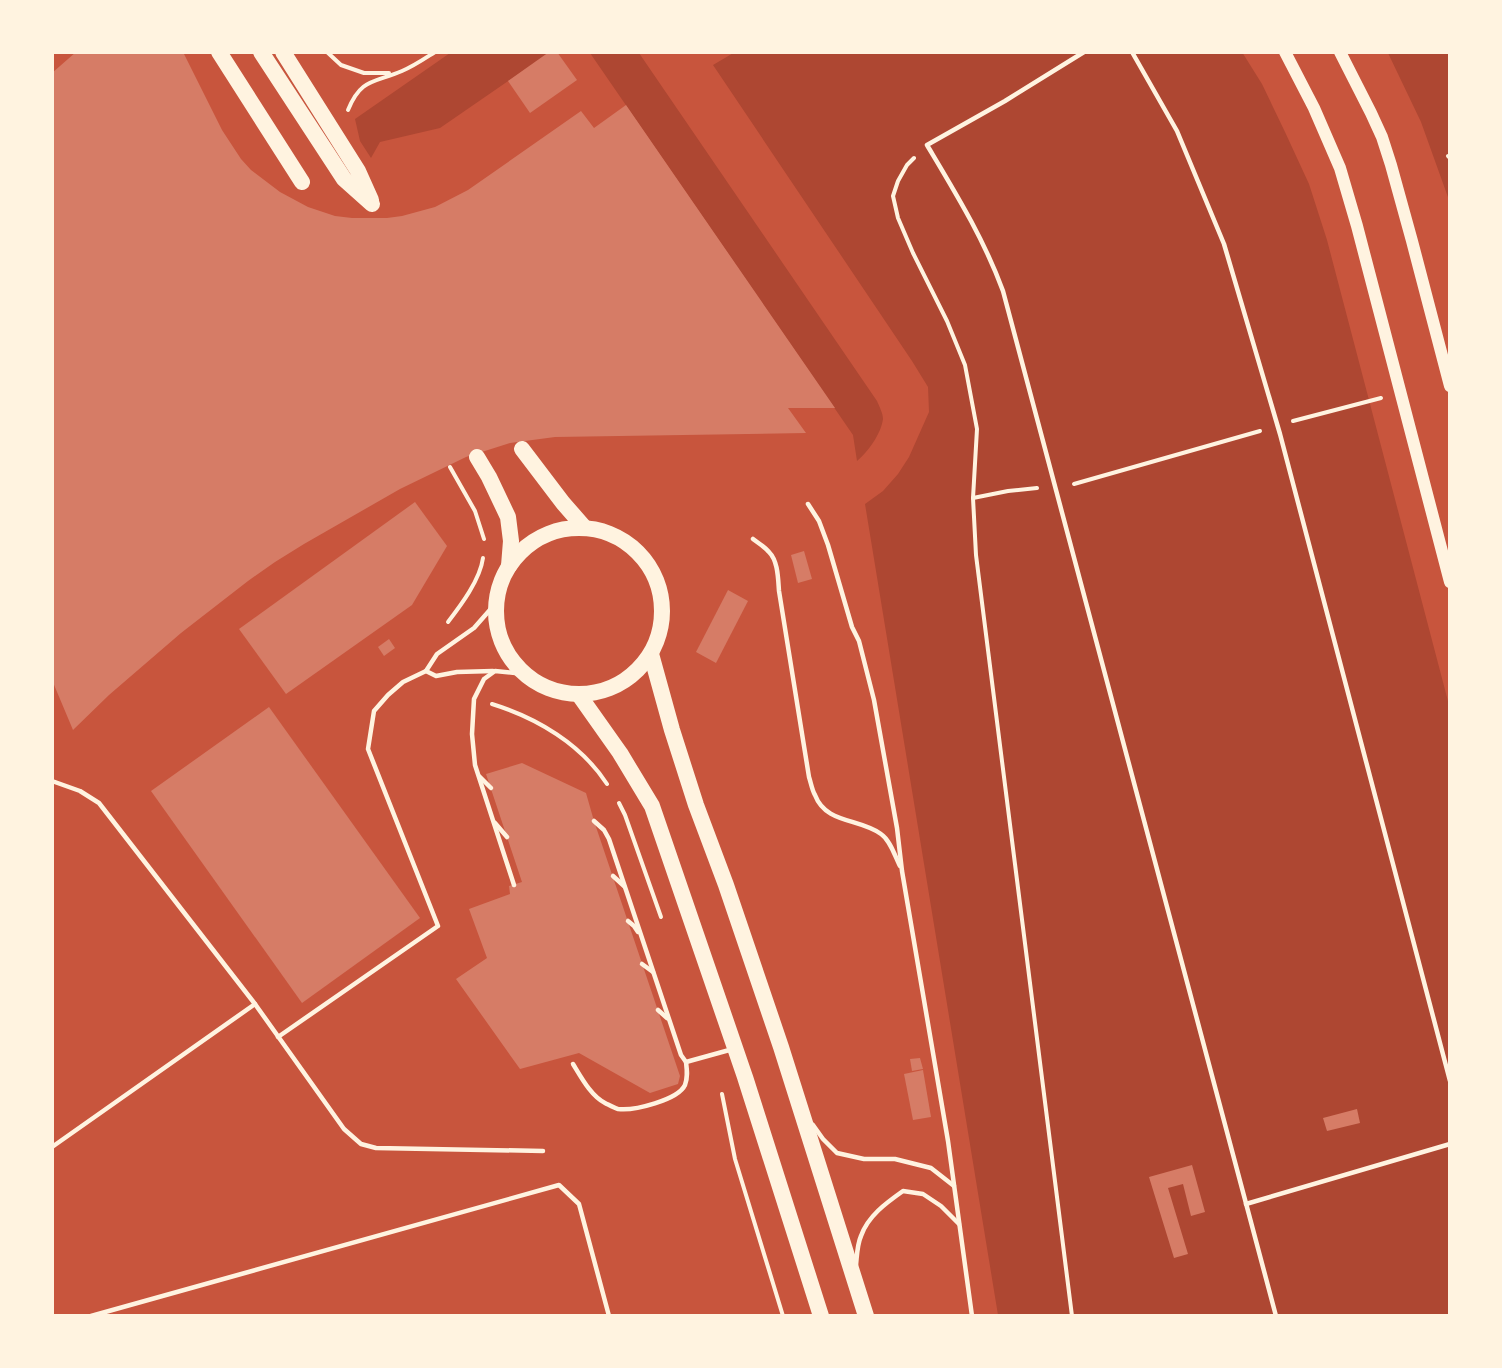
<svg xmlns="http://www.w3.org/2000/svg" width="1502" height="1368" viewBox="0 0 1502 1368" font-family="Quicksand,sans-serif">
	<style>
		.green { fill: #ae4732 }
		.building { fill: #d67c66 }
		.lines { fill: none; stroke-linecap: round; stroke-linejoin: round }
		.path { stroke: #fff3e0; stroke-width: 4 }
		.service { stroke: #fff3e0; stroke-width: 4.5 }
		.secondary { stroke: #fff3e0; stroke-width: 12 }
		.trunk { stroke: #fff3e0; stroke-width: 16 }
	</style>
	<rect width="100%" height="100%" fill="#c8553d"/>
	<g class="green">
		<path d="M735,52H1242L1262,84L1285,132L1309,184L1327,240L1449,705V1315H998L865,504L883,491L898,474L909,457L929,412L928,387L912,361L713,65Z"/>
		<path d="M450,53H549L440,128L380,142L371,158L360,141L355,119Z"/>
		<path d="M590,53H639L877,401C879,406 883,413 883,419C881,434 868,452 857,461L853,435Z"/>
		<path d="M1388,53H1449V200L1421,122Z"/>
	</g>
	<g class="building">
		<path d="M76,52H183L222,130L241,159L251,170L280,192L308,207L335,216L352,218H387L402,216L435,207L468,190L581,111L594,128L626,105L835,408H788L806,433L555,437L510,443L466,457L400,489L304,544L275,562L248,581L181,633L109,695L73,730L52,680V73Z"/>
		<path d="M549,52H557L577,80L530,113L508,81Z"/>
		<path d="M415,502L447,546L412,605L286,694L239,629Z"/>
		<path d="M804,551L812,579L798,583L791,555Z"/>
		<path d="M728,590L748,601L716,663L696,652Z"/>
		<path d="M389,639L395,648L384,656L378,647Z"/>
		<path d="M269,707L420,918L302,1003L151,791Z"/>
		<path d="M522,763L586,793L594,821L680,1076L678,1084L650,1093L579,1053L520,1069L456,979L487,958L469,909L510,894L509,886L522,882L486,774Z"/>
		<path d="M920,1058L923,1069L912,1071L910,1059Z"/>
		<path d="M923,1070L931,1117L913,1120L904,1074Z"/>
		<path d="M1357,1109L1360,1123L1327,1131L1323,1118Z"/>
		<path d="M1192,1165L1205,1212L1191,1216L1183,1184L1168,1188L1188,1254L1174,1258L1149,1177Z"/>
	</g>
	<g class="lines">
		<g class="path">
			<path d="M327,52L341,65L364,73H389"/>
			<path d="M348,110C361,78 374,83 402,71C414,66 424,59 435,52"/>
			<path d="M1448,156L1450,158"/>
			<path d="M914,158L907,165L898,181L893,196L898,218L913,253L947,321L965,365L977,429L973,498L976,555L1072,1316"/>
			<path d="M1293,421L1381,398"/>
			<path d="M450,467L475,511L484,539"/>
			<path d="M1074,484L1260,431"/>
			<path d="M973,498L1008,491L1037,488"/>
			<path d="M448,622C461,605 480,580 483,558"/>
			<path d="M492,704C537,718 581,744 607,784"/>
			<path d="M619,803L625,815L661,917"/>
			<path d="M722,1094L735,1159L783,1316"/>
		</g>
		<g class="service">
			<path d="M1084,52L1005,101L927,145C955,192 984,239 1003,291L1276,1316"/>
			<path d="M1132,52L1177,131L1224,244L1280,434L1450,1081"/>
			<path d="M808,504L819,521L828,545L852,627L859,641L874,700L897,828L902,871L948,1141L972,1316"/>
			<path d="M753,539C758,543 765,547 769,552C778,561 778,578 779,591L809,777C811,783 812,790 815,795C826,824 859,818 881,834C890,840 895,856 900,866"/>
			<path d="M426,671L436,676L457,672L493,671"/>
			<path d="M480,777L491,788"/>
			<path d="M52,781L80,791L99,803L255,1004L344,1129L361,1144L376,1148L543,1151"/>
			<path d="M594,821L604,830L609,839L681,1055L686,1062L733,1049"/>
			<path d="M495,823L507,837"/>
			<path d="M613,876L624,886"/>
			<path d="M514,885L475,765L472,734L474,699L484,679L495,671L525,674"/>
			<path d="M628,921L634,926L638,932"/>
			<path d="M642,964L653,972"/>
			<path d="M658,1010L667,1018"/>
			<path d="M278,1037L438,926L368,749L374,711L388,695L403,682L426,671L437,654L474,628L496,603"/>
			<path d="M573,1064C581,1077 591,1096 605,1103C609,1105 614,1108 618,1109C634,1111 678,1100 685,1085C688,1077 687,1070 686,1062"/>
			<path d="M813,1125L823,1139L837,1153L864,1159H895L931,1168L954,1186"/>
			<path d="M52,1147L255,1004"/>
			<path d="M1246,1204L1450,1144"/>
			<path d="M856,1265C857,1256 857,1245 861,1236C868,1216 886,1203 903,1191L923,1194L941,1206L959,1224"/>
			<path d="M91,1316L559,1185L579,1204L609,1316"/>
		</g>
		<g class="secondary">
			<path d="M1285,52L1314,108L1340,168L1357,226L1450,582"/>
			<path d="M1340,52L1371,113L1382,137L1391,165L1412,241L1450,386"/>
		</g>
		<g class="trunk">
			<path d="M219,52L302,182"/>
			<path d="M261,52L344,179L372,204"/>
			<path d="M283,52L358,171L371,200"/>
			<path d="M522,449L563,503L584,527"/>
			<path d="M477,457L489,477L508,517L511,541L509,566"/>
			<circle cx="579" cy="611" r="83"/>
			<path d="M651,654L672,730L696,805L726,885L781,1047L866,1316"/>
			<path d="M579,695L620,753L652,806L745,1077L821,1316"/>
		</g>
	</g>
	<rect width="1502" height="1368" fill="none" stroke="#fff3e0" stroke-width="108"/>
</svg>
